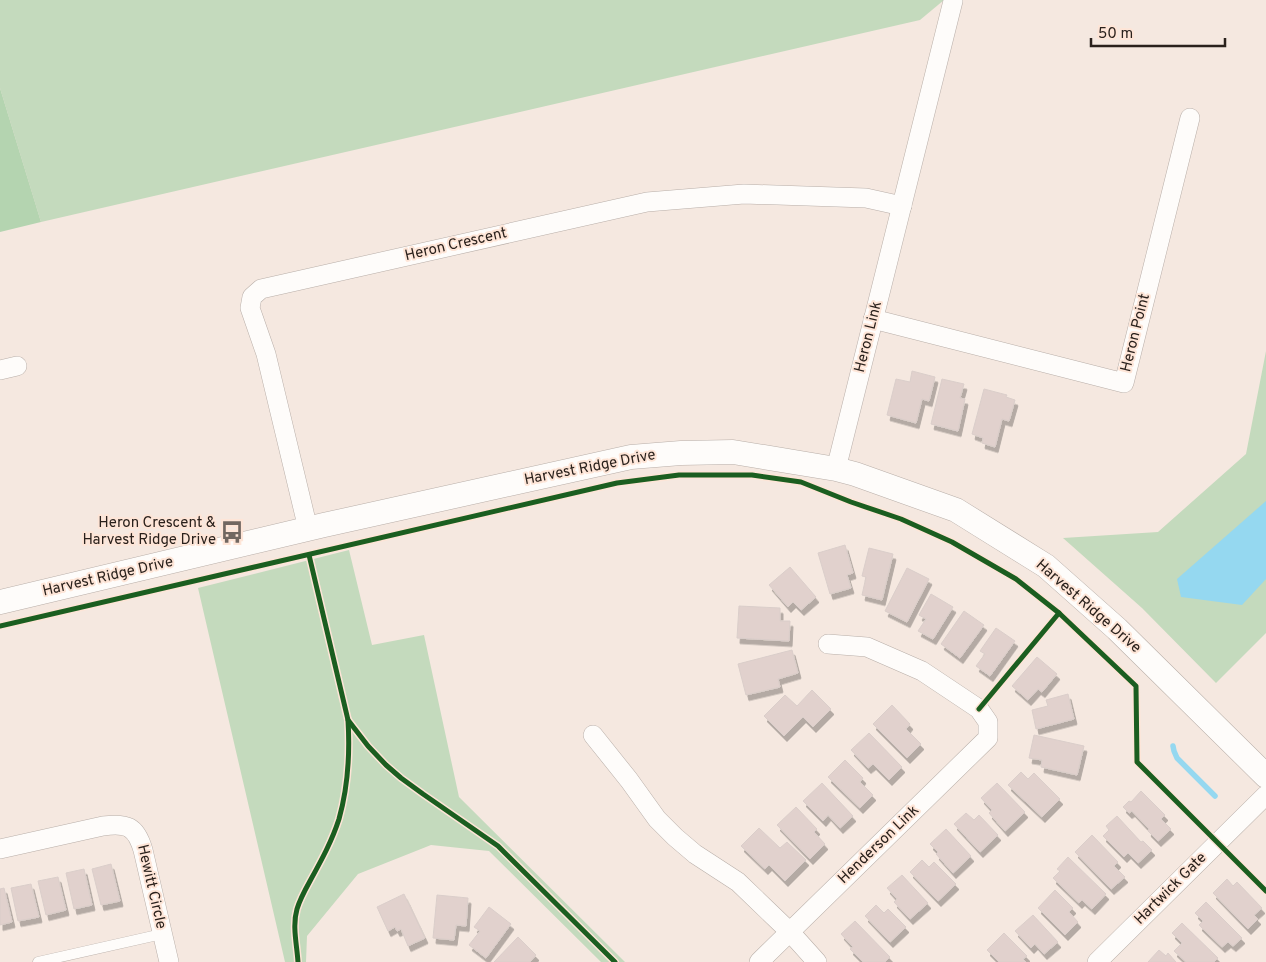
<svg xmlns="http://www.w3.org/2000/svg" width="1266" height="962" viewBox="0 0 1266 962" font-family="Overpass,sans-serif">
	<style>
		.green { fill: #c4dabd }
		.forest { fill: #b4d4b0 }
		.water { fill: #95d8f0 }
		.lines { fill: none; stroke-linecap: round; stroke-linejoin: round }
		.stream { stroke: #95d8f0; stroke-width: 5.5 }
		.building { fill: #e1d1cd; stroke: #daceca; filter: url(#shadow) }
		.service-casing { stroke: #b8aea8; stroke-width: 11 }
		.minor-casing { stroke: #b8aea8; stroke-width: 20 }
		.tertiary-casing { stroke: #b8aea8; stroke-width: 25 }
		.service { stroke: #fefcfa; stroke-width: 10 }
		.minor { stroke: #fefcfa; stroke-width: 19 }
		.tertiary { stroke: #fefcfa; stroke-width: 24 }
		.cycleway-casing { stroke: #fee5d7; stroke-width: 8 }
		.cycleway { stroke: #1b5e20; stroke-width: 5 }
		.labels { text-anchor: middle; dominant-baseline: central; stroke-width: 4; stroke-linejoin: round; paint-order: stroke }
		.street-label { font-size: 15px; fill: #2a211c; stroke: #fee5d7 }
		.poi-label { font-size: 15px; fill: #2a211c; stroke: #fee5d7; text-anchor: end }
	</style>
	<defs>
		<filter id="shadow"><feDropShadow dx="3" dy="5.5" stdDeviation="0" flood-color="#0004"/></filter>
	</defs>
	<rect width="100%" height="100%" fill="#f5e8e0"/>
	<g class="green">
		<path d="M0,0H944L920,20L41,222L0,88Z"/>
		<path d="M1266,351V633L1216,683L1142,608L1063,538L1158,532L1246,454Z"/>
		<path d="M349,550L372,645L424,635L459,797L625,962H601L489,851L431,845L358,874L307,936L306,962H285L198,588Z"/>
	</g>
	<path class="forest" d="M0,88L41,222L0,232Z"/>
	<path class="water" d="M1266,501V579L1242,605L1181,597L1177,579Z"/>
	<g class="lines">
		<path class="stream" d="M1173,746L1174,751L1177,758L1215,796"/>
	</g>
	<g class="building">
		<path d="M912,371L935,377L929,401L922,399L916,423L887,415L896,379L910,382Z"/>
		<path d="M942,379L964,384L960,398L965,399L958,431L931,424Z"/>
		<path d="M984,389L1007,395L1006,397L1015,400L1009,421L1002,419L995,447L982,443L983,438L972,434Z"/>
		<path d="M845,545L853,573L847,575L851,588L830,594L818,553Z"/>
		<path d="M869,548L893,554L882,600L862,595L866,577L862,576Z"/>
		<path d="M790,567L816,597L801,610L793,602L788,607L769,585Z"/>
		<path d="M907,568L929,579L907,622L885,611Z"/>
		<path d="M931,594L953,607L933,639L918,631L926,619L919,615Z"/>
		<path d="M739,606L780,608V621H790L789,641L737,638Z"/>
		<path d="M964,611L984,625L960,658L941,644Z"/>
		<path d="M996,628L1015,641L990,676L976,666L985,654L980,651Z"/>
		<path d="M792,650L798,673L778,679L780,687L746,695L738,664Z"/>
		<path d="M1037,657L1057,674L1042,692L1038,689L1028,700L1012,686Z"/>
		<path d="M812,690L831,709L813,727L803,717L784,736L764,716L785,695L797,706Z"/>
		<path d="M1068,694L1074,719L1036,729L1032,710L1048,706L1046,700Z"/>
		<path d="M892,705L910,724L906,729L921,744L907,758L873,724Z"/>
		<path d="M869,733L902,767L889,780L873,764L868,768L851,750Z"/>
		<path d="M1034,735L1084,746L1077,775L1041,767L1042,760L1029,758Z"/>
		<path d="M845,760L863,778L860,782L873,795L860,808L828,777Z"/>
		<path d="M1021,772L1028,779L1034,773L1060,799L1042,817L1008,785Z"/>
		<path d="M822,783L853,816L840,828L828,815L823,821L803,801Z"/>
		<path d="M997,783L1025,812L1005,831L989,813L992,810L981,798Z"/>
		<path d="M1141,791L1165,815L1161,819L1171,829L1158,841L1148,831L1149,829L1132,811L1129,813L1123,807L1129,801L1131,802Z"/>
		<path d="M796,807L817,829L814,832L825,844L810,859L777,825Z"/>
		<path d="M966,813L974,820L979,815L998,835L980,852L954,824Z"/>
		<path d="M1117,816L1141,842L1143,841L1152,850L1138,863L1128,853L1124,857L1103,836L1109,830L1106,826Z"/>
		<path d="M759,828L780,848L787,842L806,860L785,881L769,865L765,869L741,846Z"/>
		<path d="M946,829L971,856L953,873L936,854L938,852L930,844Z"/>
		<path d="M1092,835L1118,862L1114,866L1125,877L1111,889L1075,852Z"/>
		<path d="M1068,857L1106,894L1092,909L1082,900L1079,903L1053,878L1060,871L1057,869Z"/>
		<path d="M922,860L929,867L934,862L956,884L938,901L910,872Z"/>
		<path d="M111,864L120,901L101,905L92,869Z"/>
		<path d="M84,869L92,905L74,909L66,873Z"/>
		<path d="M902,875L928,903L910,919L894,902L897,899L887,888Z"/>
		<path d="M58,877L66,910L46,915L38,881Z"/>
		<path d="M1227,879L1233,886L1237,882L1262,908L1254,915L1258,919L1248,929L1213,893Z"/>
		<path d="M31,884L39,917L18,921L11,888Z"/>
		<path d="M4,888L12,922L0,925V889Z"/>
		<path d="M1055,890L1073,908L1069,912L1078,922L1065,935L1038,908Z"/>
		<path d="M404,894L425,938L408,946L401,929L397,931L395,927L388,931L377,907Z"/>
		<path d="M437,895L468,898L466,926L456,925L454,940L433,938Z"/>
		<path d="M1206,902L1242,938L1233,946L1228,942L1222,947L1199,925L1203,921L1195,913Z"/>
		<path d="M876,905L884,913L888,909L906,927L890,942L865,916Z"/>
		<path d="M489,907L511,924L486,958L469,945L480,931L474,927Z"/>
		<path d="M1033,915L1058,942L1044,954L1035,944L1031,948L1015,931Z"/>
		<path d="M855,921L890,957L885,962H863L850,949L853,947L841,934Z"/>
		<path d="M1182,923L1218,958L1214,962H1186L1174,951L1182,943L1172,933Z"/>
		<path d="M1004,933L1027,956L1023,959L1026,962H999L987,950Z"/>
		<path d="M518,937L536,955L530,962H494Z"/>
		<path d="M1159,950L1166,956L1168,953L1176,962H1148Z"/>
	</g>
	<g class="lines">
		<defs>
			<path id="service" d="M38,962L162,934"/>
			<g id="minor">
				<path d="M873,319L1124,383L1190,118"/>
				<path d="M0,370L17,366"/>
				<path d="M836,469L953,1"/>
				<path d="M308,529L266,354L250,308L252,297L261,289L647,202L744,194L866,198L902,206"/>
				<path d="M593,735L629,780L657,819L675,837L695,854L738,882L790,932L817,962"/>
				<path d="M0,849L103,826C127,823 136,826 143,850L169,962"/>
				<path d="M759,962L988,738V722L979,709L922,671L867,647L828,644"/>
				<path d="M1097,962L1266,795"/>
			</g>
			<path id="tertiary" d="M0,602L324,525L631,457L681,453L733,452L836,469L855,474L956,510L1046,566L1117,629L1266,776"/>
		</defs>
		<use href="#service" class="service-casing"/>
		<use href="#minor" class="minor-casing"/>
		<use href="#tertiary" class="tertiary-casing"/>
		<use href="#service" class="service"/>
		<use href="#minor" class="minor"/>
		<use href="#tertiary" class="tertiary"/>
		<defs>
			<g id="cycleway">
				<path d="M309,555L348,720L368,746L386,765L401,778L423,794L498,846L615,962"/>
				<path d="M0,626L617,483L679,475H752L801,482L851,502L901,519L952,542L1016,579L1059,613L1136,686L1137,762L1266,891"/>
				<path d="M979,709L1059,613"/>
				<path d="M298,962C297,945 292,926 297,909C300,899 305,890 310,881C321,861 332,841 339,819C348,787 350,753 348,720"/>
			</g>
		</defs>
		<use href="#cycleway" class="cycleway-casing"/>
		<use href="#cycleway" class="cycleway"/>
	</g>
	<defs>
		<symbol id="bus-bare" viewBox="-9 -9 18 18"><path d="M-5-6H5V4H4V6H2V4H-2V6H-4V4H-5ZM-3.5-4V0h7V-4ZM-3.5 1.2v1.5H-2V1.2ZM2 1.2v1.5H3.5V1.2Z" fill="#716761" stroke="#fee5d7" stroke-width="2.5" paint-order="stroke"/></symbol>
	</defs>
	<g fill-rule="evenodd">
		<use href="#bus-bare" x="216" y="516" width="32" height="32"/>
	</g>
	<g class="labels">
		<g class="street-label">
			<text transform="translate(456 245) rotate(-13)">Heron Crescent</text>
			<text transform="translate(1136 333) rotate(-76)">Heron Point</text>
			<text transform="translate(869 337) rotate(-76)">Heron Link</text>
			<text transform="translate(590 468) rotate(-11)">Harvest Ridge Drive</text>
			<text transform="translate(108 577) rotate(-13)">Harvest Ridge Drive</text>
			<text transform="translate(1088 607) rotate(41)">Harvest Ridge Drive</text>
			<text transform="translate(879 845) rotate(-44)">Henderson Link</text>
			<text transform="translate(151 887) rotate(77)">Hewitt Circle</text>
			<text transform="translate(1171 889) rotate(-45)">Hartwick Gate</text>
		</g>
		<g class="poi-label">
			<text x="216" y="523">Heron Crescent &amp;<tspan x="216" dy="17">Harvest Ridge Drive</tspan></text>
		</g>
	</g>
	<path d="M1091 38v8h134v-8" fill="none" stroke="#2a211c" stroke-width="2.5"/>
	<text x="1098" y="38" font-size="15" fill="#2a211c" stroke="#fee5d7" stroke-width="4" paint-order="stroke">50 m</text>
</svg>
